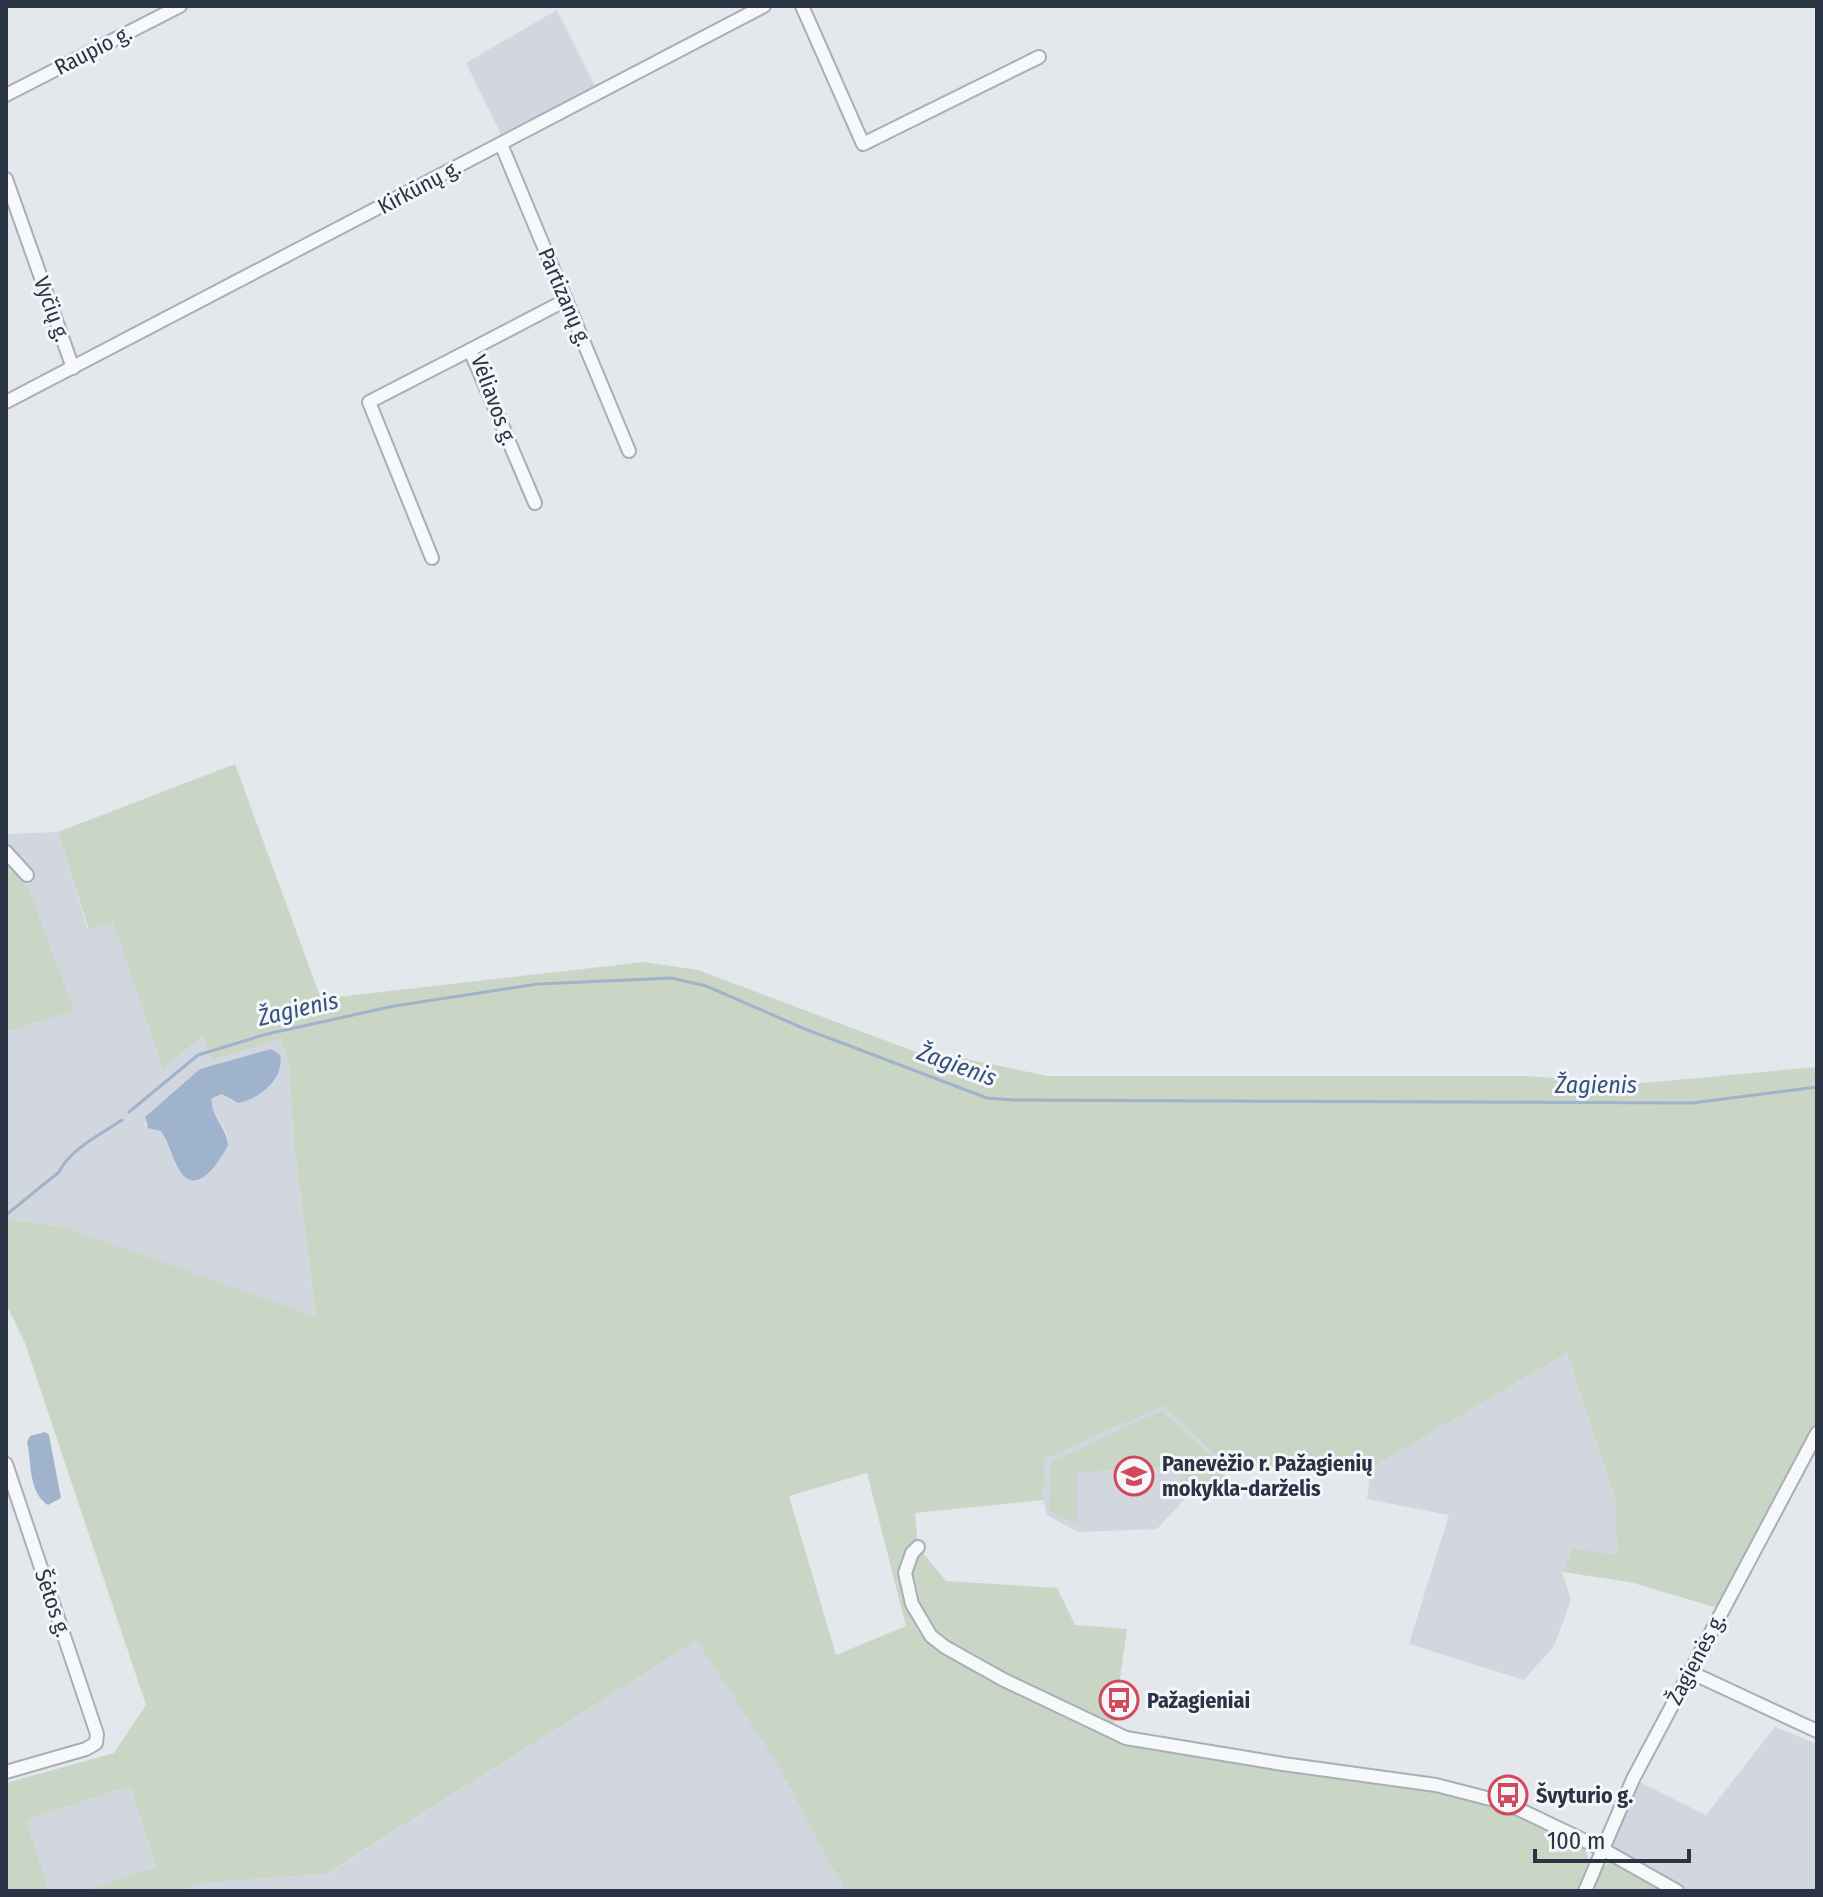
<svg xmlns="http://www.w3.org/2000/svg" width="1823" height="1897" viewBox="0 0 1823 1897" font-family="'Fira Sans Condensed',sans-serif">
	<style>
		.built { fill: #d2d6de; fill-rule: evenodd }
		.green { fill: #c9d6c5; fill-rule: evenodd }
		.water { fill: #9fb4cc }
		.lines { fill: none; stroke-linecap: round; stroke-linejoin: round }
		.stream { stroke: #9fb4cc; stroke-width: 3 }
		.minor-casing { stroke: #a9aeb7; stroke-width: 16 }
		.minor { stroke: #f7f8fa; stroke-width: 12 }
		.labels { text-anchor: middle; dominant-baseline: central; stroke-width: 6; stroke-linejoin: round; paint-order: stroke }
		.street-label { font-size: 22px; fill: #2b3445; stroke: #f4f6f9 }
		.poi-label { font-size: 22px; font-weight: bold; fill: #2b3445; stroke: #f4f6f9; text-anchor: start }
		.water-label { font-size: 24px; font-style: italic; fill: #34527a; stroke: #f4f6f9 }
	</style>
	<rect width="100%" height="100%" fill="#e4e7ec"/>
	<g class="built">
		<path d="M557,10L598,92L505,142L466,63Z"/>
		<path d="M58,832L88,930L113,921L163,1068L203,1035L212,1060L280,1038L289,1063L293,1135L316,1318L65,1227L6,1219V1032L74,1011L6,862V834ZM280,1069L268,1087L232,1101L222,1093L216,1094L212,1098L211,1108L227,1133L228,1145L223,1154L200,1180L195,1181L179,1170L161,1130L145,1126V1117Z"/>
		<path d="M1567,1353L1615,1499L1619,1556L1562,1572L1571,1600L1554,1646L1524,1680L1409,1644L1449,1515L1367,1499L1371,1468Z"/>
		<path d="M1163,1406L1224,1464L1225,1489L1192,1491L1157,1529L1078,1532L1047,1515L1043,1500L1045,1459Z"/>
		<path d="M696,1641L773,1757L845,1891H181L205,1883L327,1874Z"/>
		<path d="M1775,1727L1817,1744V1891H1677L1604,1850L1633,1779L1706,1815Z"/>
		<path d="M130,1786L156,1867L81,1891H49L26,1820Z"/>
	</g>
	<g class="green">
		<path d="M235,764L321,999L644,962L698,970L953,1066L956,1057L1048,1076H1527L1632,1084L1817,1067V1428L1721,1609L1630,1582L1562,1572L1573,1549L1618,1555L1615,1499L1567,1353L1371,1468L1355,1461L1232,1471L1163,1406L1045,1459L1043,1500L915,1513L918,1547L946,1581L1057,1588L1075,1625L1127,1629L1114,1721L1118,1734L1216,1753L1206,1759L1424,1789L1487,1803L1520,1813L1584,1847C1593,1861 1582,1877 1576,1891H845L773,1757L696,1641L326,1874L205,1883L181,1891H81L156,1867L130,1786L26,1820L49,1891H6V1783L114,1753L146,1705L25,1343L6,1304V1219L65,1227L316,1317L293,1135L289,1063L280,1039L212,1060L203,1035L163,1069L113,922L89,930L58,832ZM867,1473L906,1626L836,1655L789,1496Z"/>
		<path d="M6,862L29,890L74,1011L6,1032Z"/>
		<path d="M1162,1411L1220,1464L1222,1485L1181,1487L1180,1466L1077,1472V1524L1049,1511L1051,1462Z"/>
		<path d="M1609,1863H1616L1665,1891H1590L1598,1871Z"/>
	</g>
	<g class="water">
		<path d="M271,1049L280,1055C285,1079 259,1099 238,1103L222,1094L212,1098C209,1115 227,1127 228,1145C220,1161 197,1198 180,1171C172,1158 169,1143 161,1131L148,1128L145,1117L200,1069Z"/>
		<path d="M45,1432L49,1435L61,1498L48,1505C28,1492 32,1463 27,1442L30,1436Z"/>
	</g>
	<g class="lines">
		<g class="stream">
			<path d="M129,1112L198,1055L267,1034L394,1006L538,984L672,978L706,986L805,1029L987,1098L1013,1100L1692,1103L1817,1087"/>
			<path d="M6,1215L59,1172C70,1149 101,1134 122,1120"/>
		</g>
		<defs>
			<g id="minor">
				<path d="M802,6L863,144L1039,57"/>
				<path d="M6,95L180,6"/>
				<path d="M501,144L629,451"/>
				<path d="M6,179L73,368"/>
				<path d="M6,402L764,6"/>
				<path d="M535,503L470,350L566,300"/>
				<path d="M432,558L369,402L470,350"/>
				<path d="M6,852L27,875"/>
				<path d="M6,1464L97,1734L96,1743L86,1749L6,1772"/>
				<path d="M918,1547L912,1553L905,1573L912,1604L931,1636L945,1647L1004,1680L1126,1738L1283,1764L1436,1785L1506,1803L1604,1850L1677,1891"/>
				<path d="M1690,1672L1817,1731"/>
				<path d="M1585,1891L1633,1779L1817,1433"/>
			</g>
		</defs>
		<use href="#minor" class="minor-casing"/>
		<use href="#minor" class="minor"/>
	</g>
	<defs>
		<symbol id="school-ring" viewBox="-11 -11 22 22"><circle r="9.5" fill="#f4f6f9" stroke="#d1495b" stroke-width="1.5"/><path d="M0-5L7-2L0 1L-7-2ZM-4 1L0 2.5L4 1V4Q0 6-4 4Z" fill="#d1495b"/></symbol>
		<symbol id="bus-ring" viewBox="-11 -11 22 22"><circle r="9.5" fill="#f4f6f9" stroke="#d1495b" stroke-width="1.5"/><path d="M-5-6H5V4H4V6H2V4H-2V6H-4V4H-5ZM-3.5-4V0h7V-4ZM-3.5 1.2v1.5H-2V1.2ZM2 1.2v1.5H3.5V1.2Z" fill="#d1495b"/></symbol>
	</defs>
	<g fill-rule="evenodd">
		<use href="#school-ring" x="1112" y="1454" width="44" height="44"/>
		<use href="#bus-ring" x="1097" y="1678" width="44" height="44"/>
		<use href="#bus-ring" x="1486" y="1773" width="44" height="44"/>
	</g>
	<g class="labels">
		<g class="street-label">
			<text transform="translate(93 50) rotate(-27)">Raupio g.</text>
			<text transform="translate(419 187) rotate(-28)">Kirkūnų g.</text>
			<text transform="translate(565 297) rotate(67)">Partizanų g.</text>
			<text transform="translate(52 309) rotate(70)">Vyčių g.</text>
			<text transform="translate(494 400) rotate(70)">Vėliavos g.</text>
			<text transform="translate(53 1603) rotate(71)">Šėtos g.</text>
			<text transform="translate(1696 1659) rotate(-62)">Žagienės g.</text>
		</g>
		<g class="poi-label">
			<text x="1162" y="1463">Panevėžio r. Pažagienių<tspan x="1162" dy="25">mokykla-darželis</tspan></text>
			<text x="1147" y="1700">Pažagieniai</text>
			<text x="1536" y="1795">Švyturio g.</text>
		</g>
		<g class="water-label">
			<text transform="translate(298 1009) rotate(-13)">Žagienis</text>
			<text transform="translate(957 1065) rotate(20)">Žagienis</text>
			<text x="1596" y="1085">Žagienis</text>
		</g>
	</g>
	<rect width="1823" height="1897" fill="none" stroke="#2b3445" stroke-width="16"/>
	<path d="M1535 1849v12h154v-12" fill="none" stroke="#2b3445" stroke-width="4"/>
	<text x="1547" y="1849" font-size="24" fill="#2b3445" stroke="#f4f6f9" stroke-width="6" paint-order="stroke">100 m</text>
</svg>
